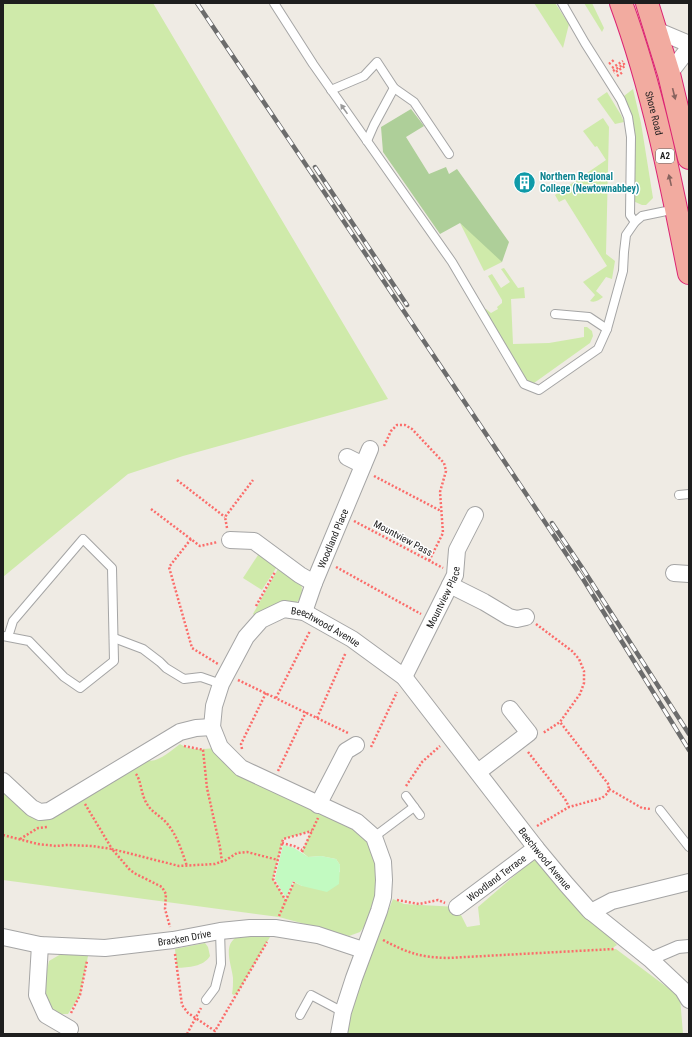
<svg xmlns="http://www.w3.org/2000/svg" width="692" height="1037" viewBox="0 0 692 1037" font-family="'Roboto Condensed',sans-serif">
	<style>
		.grass { fill: #cfeaaa; fill-rule: evenodd }
		.forest { fill: #aecf99 }
		.park { fill: #c2fac1 }
		.lines { fill: none; stroke-linecap: round; stroke-linejoin: round }
		.service-casing { stroke: #a5a5a5; stroke-width: 10 }
		.pedestrian-casing { stroke: #a5a5a5; stroke-width: 14 }
		.minor-casing { stroke: #a5a5a5; stroke-width: 18 }
		.trunk-casing { stroke: #dc2373; stroke-width: 24 }
		.path { stroke: #fb6c6a; stroke-width: 2.5; stroke-dasharray: 2 2; stroke-linecap: butt }
		.service { stroke: #fff; stroke-width: 8 }
		.pedestrian { stroke: #fff; stroke-width: 12 }
		.minor { stroke: #fff; stroke-width: 16 }
		.trunk { stroke: #f2aba0; stroke-width: 22 }
		.rail-casing { stroke: #6c6c6c; stroke-width: 4.5 }
		.rail { stroke: #fff; stroke-width: 3; stroke-dasharray: 9; stroke-linecap: butt }
		.oneway { fill: #88645f }
		.oneway2 { fill: #9a9a9a }
		.labels { text-anchor: middle; dominant-baseline: central; stroke-width: 3; stroke-linejoin: round; paint-order: stroke }
		.shield { fill: #fff; stroke: #626262; stroke-width: 1 }
		.shield-label { font-size: 9px; font-weight: bold; fill: #1e1e1e }
		.street-label { font-size: 10px; fill: #1e1e1e; stroke: #fff }
		.culture-label { font-size: 10px; font-weight: bold; fill: #0d838f; stroke: #fff; text-anchor: start }
	</style>
	<rect width="100%" height="100%" fill="#efebe4"/>
	<g class="grass">
		<path d="M3,3H153L388,399L183,456L128,474L3,577Z"/>
		<path d="M534,3H555L569,24L563,48Z"/>
		<path d="M584,3H592L604,28L602,32Z"/>
		<path d="M633,89L641,123L653,198L646,205H642L633,201L634,125L624,96Z"/>
		<path d="M607,92L621,115L624,122L615,124L597,99Z"/>
		<path d="M603,118L609,127L606,254L615,261L612,279L606,277L596,291L603,297C599,300 595,303 590,301L595,295L583,282L607,266L565,199L559,202L555,195L606,160L597,146L595,147L583,131Z"/>
		<path d="M460,223L494,252L502,262L484,271Z"/>
		<path d="M504,268L518,288L524,287L525,298L511,299L513,344L549,343L584,337V327H587L592,331L593,336L590,343L534,383L518,382L481,311L486,309L491,313L498,309L497,307L502,303V300L488,276L492,274L501,288L510,282L501,269Z"/>
		<path d="M260,552L278,565L262,590L243,578Z"/>
		<path d="M279,567L301,583C303,590 302,598 296,603L254,615L253,614Z"/>
		<path d="M180,744C191,752 207,749 220,747L347,821L367,839L382,883L371,918L360,932L349,936L279,917L3,880V789L28,813L147,760C157,764 172,750 180,744ZM311,831L302,852L308,857L321,856L336,859L340,865V872L302,886L294,882L286,900L273,879L283,839Z"/>
		<path d="M535,858L617,945L611,949H616L680,997L683,1034H346L353,995L393,899L404,904L457,907L467,927L480,925L478,907Z"/>
		<path d="M259,934L270,937L238,992L234,995L232,994C233,989 233,984 233,978C232,966 222,945 237,937C244,934 253,935 259,934Z"/>
		<path d="M205,943L208,947L210,956C203,967 189,967 177,968L175,949Z"/>
		<path d="M61,954L88,956L80,995L68,1014H57L45,1004V979L49,961Z"/>
	</g>
	<path class="forest" d="M411,109L424,126L406,137L429,174L446,167L449,174L457,169L509,242L502,262L460,223L440,234L383,152L381,127Z"/>
	<path class="park" d="M283,845L294,848L308,857L321,856L336,859L340,865L339,884L327,892L302,886L293,881L286,898L275,879Z"/>
	<g class="lines">
		<defs>
			<g id="service">
				<path d="M274,3L313,64L452,262L524,384L539,390L598,349L607,329L623,271L624,252L626,235L635,222L642,216L676,209"/>
				<path d="M562,3L585,43L621,100L628,117L631,137L630,215L635,222"/>
				<path d="M331,90L364,76L377,62L394,88L414,102L449,154"/>
				<path d="M367,141L374,125L394,88"/>
				<path d="M555,314L589,317L607,329"/>
				<path d="M679,495L689,494"/>
				<path d="M3,636L29,641L64,677L80,688L114,661L112,568L83,539L13,621L8,637"/>
				<path d="M114,638L143,649L160,662L166,668L184,679L201,677L221,684"/>
				<path d="M406,796L420,815"/>
				<path d="M660,810L689,847"/>
				<path d="M374,837L414,807"/>
				<path d="M206,1000L215,988L221,964L220,931"/>
				<path d="M300,1015L311,995L343,1012"/>
			</g>
			<path id="pedestrian" d="M650,959L678,947L689,946"/>
			<g id="minor">
				<path d="M656,30L689,44"/>
				<path d="M669,74L689,48"/>
				<path d="M347,457L363,465"/>
				<path d="M230,540L254,541L300,575L314,583"/>
				<path d="M674,573L689,574"/>
				<path d="M450,585L484,602L509,617L517,619L526,617"/>
				<path id="s1" d="M304,612L314,583L370,449"/>
				<path id="s2" d="M404,677L455,575L457,550L475,515"/>
				<path d="M478,772L529,733L510,709"/>
				<path d="M3,781L32,808L40,812L49,811L180,732L196,728L212,727"/>
				<path d="M318,805L346,751L356,745"/>
				<path id="s3" d="M457,907L536,848"/>
				<path d="M591,912L612,901L689,882"/>
				<path id="s4" d="M3,937L40,945L105,948L173,940L220,931L250,928H275L318,935L363,950"/>
				<path d="M40,945L37,995L46,1015L70,1029"/>
				<path id="s5" d="M339,1034L343,1012L354,978L379,911L383,897L384,880L383,862L374,837L357,822L241,768L220,747L212,727L214,706L221,684L246,637L261,620L284,609L304,612L352,639L404,677L536,848L566,884L589,910L650,959L683,990L689,1000"/>
			</g>
			<g id="trunk">
				<path id="s6" d="M621,3C653,90 671,182 689,273"/>
				<path d="M647,3L669,74L689,158"/>
			</g>
		</defs>
		<use href="#service" class="service-casing"/>
		<use href="#pedestrian" class="pedestrian-casing"/>
		<use href="#minor" class="minor-casing"/>
		<use href="#trunk" class="trunk-casing"/>
		<g class="path">
			<path d="M609,64L615,59"/>
			<path d="M612,68L623,61"/>
			<path d="M613,71L624,64L625,66L614,73"/>
			<path d="M617,76L623,72"/>
			<path d="M384,446L391,431L397,425H405L412,429L444,463L446,471L440,492L443,533L429,561"/>
			<path d="M374,476L441,511"/>
			<path d="M177,480L225,517"/>
			<path d="M151,509L200,546L218,542"/>
			<path d="M354,521L443,568"/>
			<path d="M227,528L225,517L253,480"/>
			<path d="M191,539L169,567L192,648L218,664"/>
			<path d="M336,567L421,614"/>
			<path d="M256,606L275,572"/>
			<path d="M536,624L572,651L579,659L584,671V683L580,694L560,722L543,733"/>
			<path d="M238,680L348,733"/>
			<path d="M276,698L310,631"/>
			<path d="M317,718L346,652"/>
			<path d="M184,746L204,750"/>
			<path d="M371,747L397,692"/>
			<path d="M242,749L241,744L266,693"/>
			<path d="M203,750L207,788L220,847L222,862"/>
			<path d="M528,752L565,799L569,807"/>
			<path d="M278,771L306,712"/>
			<path d="M136,774C141,780 141,795 147,804C152,813 163,817 169,826C178,838 182,852 187,866"/>
			<path d="M406,786L422,762L440,746"/>
			<path d="M609,789L642,808L651,809"/>
			<path d="M85,804L112,849L179,866L215,864L226,860L237,853L247,852L278,860"/>
			<path d="M537,826L569,807L602,798L608,793L609,785L560,722"/>
			<path d="M3,835L38,844L56,846L67,845L92,846L112,849L130,870L136,874L162,887L166,894L165,909L170,927"/>
			<path d="M20,839L38,828L47,827"/>
			<path d="M282,843L294,846L302,850"/>
			<path d="M302,852L318,818"/>
			<path d="M397,900L419,904L438,900L445,903"/>
			<path d="M286,901L273,879L283,839L312,831"/>
			<path d="M279,916L294,882"/>
			<path d="M383,940C408,953 419,957 447,958L614,949"/>
			<path d="M175,954L182,1005L188,1013L215,1031L267,942"/>
			<path d="M71,1013L80,995L87,961"/>
			<path d="M187,1034L201,1008"/>
		</g>
		<use href="#service" class="service"/>
		<use href="#pedestrian" class="pedestrian"/>
		<use href="#minor" class="minor"/>
		<use href="#trunk" class="trunk"/>
		<defs>
			<g id="rail">
				<path d="M197,3L298,153L583,579L689,750"/>
				<path d="M315,167L407,305"/>
				<path d="M552,523L583,569L689,734"/>
			</g>
		</defs>
		<use href="#rail" class="rail-casing"/>
		<use href="#rail" class="rail"/>
	</g>
	<defs><path id="oneway-solid" d="M-6-.8H1V-3.2L6.5 0L1 3.2V.8H-6Z"/></defs>
	<g class="oneway">
		<use href="#oneway-solid" transform="translate(674 94) rotate(76)"/>
		<use href="#oneway-solid" transform="translate(670 180) rotate(-103)"/>
	</g>
	<use class="oneway2" href="#oneway-solid" transform="translate(344 109) rotate(-125)"/>
	<defs>
		<symbol id="building-disc" viewBox="-11 -11 22 22"><circle r="9.5" fill="#0f9aa8" stroke="#fff"/><path d="M-4-6H4V6H1V3H-1V6H-4ZM-2.5-4.3h1.7v1.8h-1.7ZM.8-4.3h1.7v1.8H.8ZM-2.5-1h1.7V.8h-1.7ZM.8-1h1.7V.8H.8Z" fill="#fff"/></symbol>
	</defs>
	<g fill-rule="evenodd">
		<use href="#building-disc" x="512" y="170" width="25" height="25"/>
	</g>
	<g class="labels">
		<rect class="shield" x="656" y="149" width="18" height="14" rx="3"/>
		<g class="shield-label">
			<text x="665" y="156">A2</text>
		</g>
		<g class="street-label">
			<text stroke="none"><textPath href="#s6" startOffset="115">Shore Road</textPath></text>
			<text stroke="none"><textPath href="#s1" startOffset="79">Woodland Place</textPath></text>
			<text transform="translate(403 538) rotate(28)">Mountview Pass</text>
			<text stroke="none"><textPath href="#s2" startOffset="89">Mountview Place</textPath></text>
			<text stroke="none"><textPath href="#s5" startOffset="599">Beechwood Avenue</textPath></text>
			<text stroke="none"><textPath href="#s5" startOffset="923">Beechwood Avenue</textPath></text>
			<text stroke="none"><textPath href="#s3" startOffset="49">Woodland Terrace</textPath></text>
			<text stroke="none"><textPath href="#s4" startOffset="183">Bracken Drive</textPath></text>
		</g>
		<g class="culture-label">
			<text x="540" y="176">Northern Regional<tspan x="540" dy="12">College (Newtownabbey)</tspan></text>
		</g>
	</g>
	<rect width="692" height="1037" fill="none" stroke="#1e1e1e" stroke-width="8"/>
</svg>
